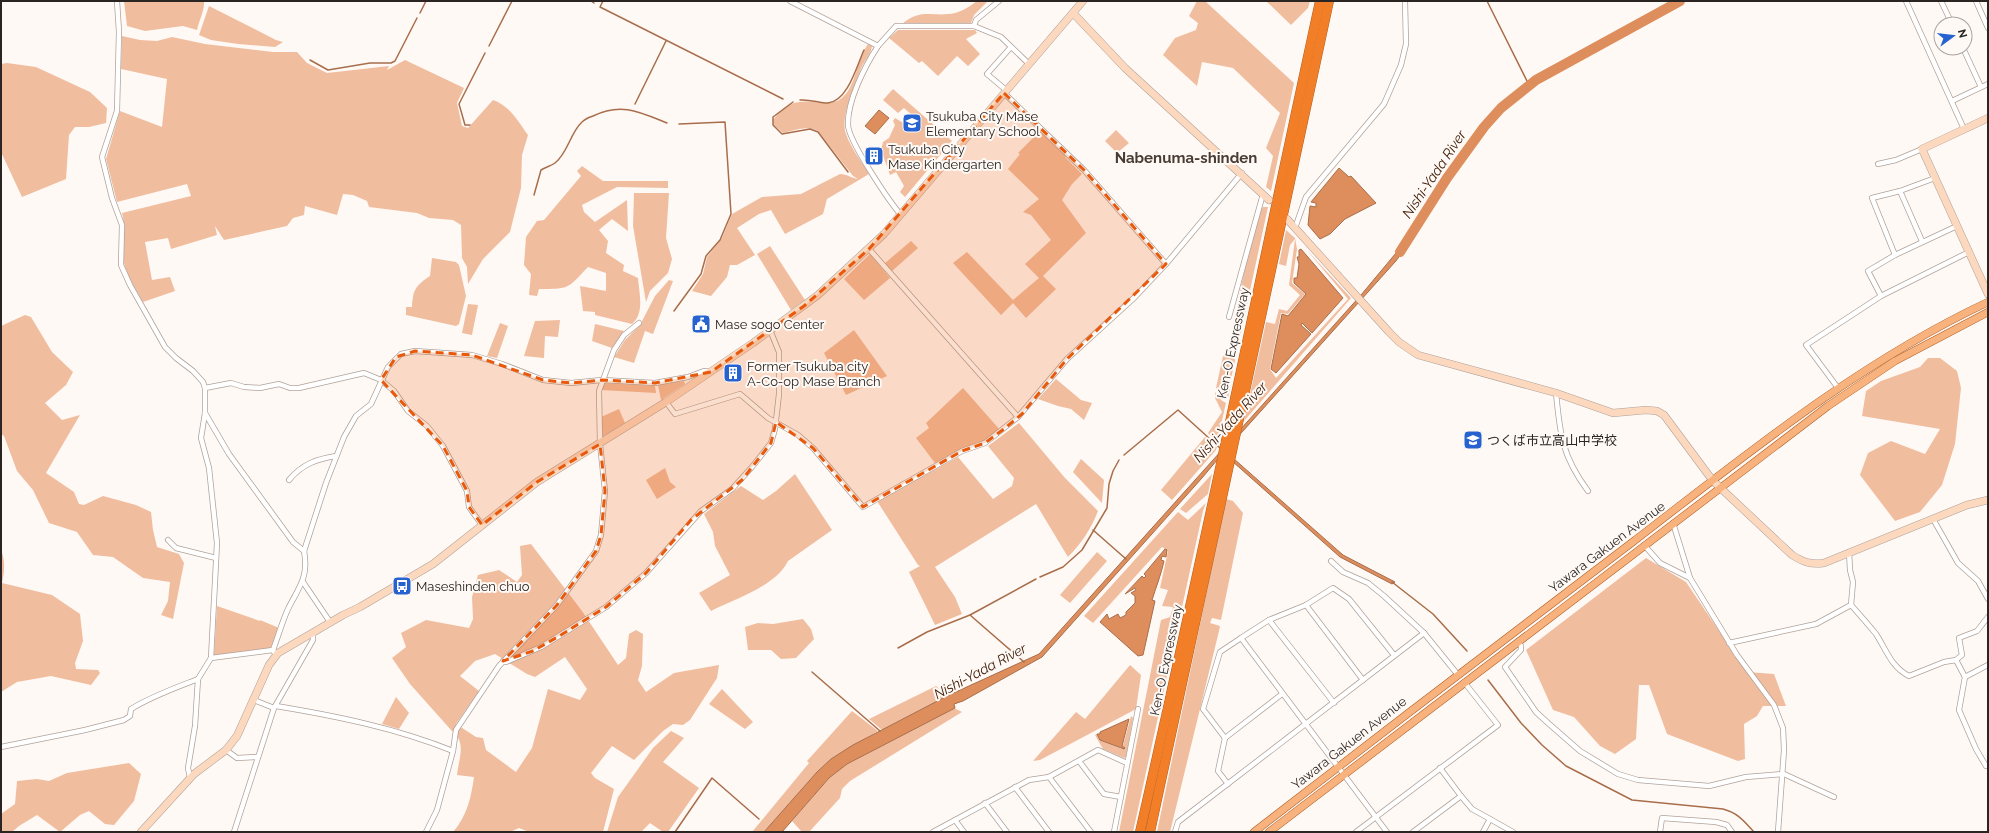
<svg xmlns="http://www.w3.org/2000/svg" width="1989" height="833" viewBox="0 0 1989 833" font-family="Raleway,'Noto Sans JP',sans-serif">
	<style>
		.green { fill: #f1bd9f; fill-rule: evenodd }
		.water { fill: #de8d5c; stroke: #a86e4b }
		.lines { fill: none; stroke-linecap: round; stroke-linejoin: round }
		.stream { stroke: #a86e4b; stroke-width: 1.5 }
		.river { stroke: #de8d5c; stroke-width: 10 }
		.street-casing { stroke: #b0a29a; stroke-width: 6 }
		.secondary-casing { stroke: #b0a29a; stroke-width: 8 }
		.primary-casing { stroke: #ad5f26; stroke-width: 8 }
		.highway-casing { stroke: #ad5f26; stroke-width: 10 }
		.street { stroke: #fff; stroke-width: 4.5 }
		.secondary { stroke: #fbd8be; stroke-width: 7 }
		.primary { stroke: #f8b27e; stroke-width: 7 }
		.highway { stroke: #f37e28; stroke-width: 9 }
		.marked { fill: #e8590c; fill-opacity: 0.2; stroke: #e8590c; stroke-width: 3; stroke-dasharray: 8 5; stroke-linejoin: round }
		.labels { text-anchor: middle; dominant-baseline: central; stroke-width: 4; stroke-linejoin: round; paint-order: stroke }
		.poi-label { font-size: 13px; fill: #2a2522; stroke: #fff9f5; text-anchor: start }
		.street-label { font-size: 13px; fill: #2a2522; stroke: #fff9f5 }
		.water-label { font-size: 14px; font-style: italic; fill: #40200b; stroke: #fff9f5 }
		.quarter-label { font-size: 15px; font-weight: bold; fill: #483c35; stroke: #fff9f5 }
	</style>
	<rect width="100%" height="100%" fill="#fff9f5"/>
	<g class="green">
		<path d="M124,1H204C205,9 199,21 197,30L183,26L145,31L127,26Z"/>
		<path d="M977,1H993L994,2L988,1L974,15L971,23L902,24C920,9 930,16 949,14C960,13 969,7 977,1Z"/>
		<path d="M1197,1H1205L1294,83L1271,191L1266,187L1273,156L1266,148L1280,113L1233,68L1202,62L1197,86L1163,55L1175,38L1196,30L1198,23L1189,16Z"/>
		<path d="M1266,1H1310L1308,8L1291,25Z"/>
		<path d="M209,6L276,40L283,42L275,47L238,44L211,40L199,35Z"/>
		<path d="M898,30H975L977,33L966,39L980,54L968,66L957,56L938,76L922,61L919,63L889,38Z"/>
		<path d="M122,36L140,40L157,41L172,37L205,44L273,52H297L307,63L327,73L389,66L387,70L405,60L464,88L457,103L462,126L468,128L493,100C510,106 518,121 528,135L522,155L521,188L510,232L483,259L468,284L467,267L462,258L461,225L453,220L429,218L417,213L369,207L367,201L353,195L343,194L337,215L305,206L304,215L293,218L287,226L224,240L215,226L217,235L171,249L168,238L145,242L152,280L170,277L175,291L143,302C136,289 127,276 124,263C121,247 127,232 122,213L191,196L187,184L117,202L106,159L120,111L162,127L167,79L121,69Z"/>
		<path d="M868,44L872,46C871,55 863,62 860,71C854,86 840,118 846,134C851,148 861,161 869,174L827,199L823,214L785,234L771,210L759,214L737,228L755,255L737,265H730L727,277L711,296L692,291L703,274L707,257L722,238L732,214L762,197L801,194L840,174C847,174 851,178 858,179L853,176L818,131C807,125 795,130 783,133L773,124V120C797,85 825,114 843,97C856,85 857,59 868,44Z"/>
		<path d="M7,63L36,67L90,92L107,108L106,123L89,127H75L69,135L66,179L22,197L1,152V64Z"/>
		<path d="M893,89L952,141L905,197L900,192L904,186L896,172L890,175L881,150L883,142L889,138L895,125L893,121L895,118L905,124L913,116L904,108L898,113L883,100Z"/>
		<path d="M1116,130L1129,143L1117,153L1105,141Z"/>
		<path d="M1040,131L1066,155L1065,157L1082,174L1072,184L1062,200L1086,233L1043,276L1056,289L1026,318L1013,303L1001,315L953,263L967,252L1013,300L1039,278L1025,264L1051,240L1031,215L1023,212L1039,199L1008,169L1020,154L1018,153Z"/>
		<path d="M582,166L603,181H668V188L617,187L582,205L584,212L595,222L627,200L628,231L612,219L599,230L608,241L606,253L624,265L623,271L638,278C639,293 645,313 632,324L595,315V312L583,311L580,286L606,291V273L588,267C567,289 570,289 539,289L537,296L529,295L531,274L524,265L526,237L537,221L544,220L581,176L577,171Z"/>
		<path d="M634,193H669L666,238L672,259L668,273L650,291L646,302L633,226Z"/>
		<path d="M1263,207H1268L1229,388L1230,389L1228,398L1223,397L1216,388L1223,356L1227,357L1244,272L1260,211Z"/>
		<path d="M1286,230L1295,238L1297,249L1292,283L1305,294L1288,314L1281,313L1270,369L1276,378L1348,299L1306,249L1351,298L1244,421L1266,322L1275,324L1279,309L1287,311L1300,295L1289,285L1295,239L1290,245L1286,266L1279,264Z"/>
		<path d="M911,241L918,248L892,271L884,264Z"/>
		<path d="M770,246L805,300L791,310L757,254Z"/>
		<path d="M870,254L890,278L864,300L844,279Z"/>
		<path d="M432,258L456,262L459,265L466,296L459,324L456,326L406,315V307H412C413,290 415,286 430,276Z"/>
		<path d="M669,280L673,281L653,334L645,331L634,363L614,357L625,340L640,325L655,296Z"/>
		<path d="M468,304L478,305L472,335L462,333Z"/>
		<path d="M25,315L31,317L52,352L73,372L66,385L45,403L62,420L80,415L46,473L74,492L79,504L84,505L103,496L136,505L151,512L153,530L157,547L179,554L184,563L173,619L161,615L168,601L170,582L143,578L113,557L93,555L77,532L49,523L33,490L17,471L4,436L1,434V326Z"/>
		<path d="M560,320L558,337L545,336L544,358L524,356L535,321Z"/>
		<path d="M500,323L508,326L497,358L487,356Z"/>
		<path d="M595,324L624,331L612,348L592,341Z"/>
		<path d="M854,330L887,376L846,395L824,353Z"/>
		<path d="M1928,358H1940L1957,371L1961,388L1955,444L1942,485L1920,512L1895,521L1860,475L1868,453L1891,441L1925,454L1940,429L1862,416L1866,391L1881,381L1920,367Z"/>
		<path d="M1056,379L1081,400L1092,403L1084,420L1071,409L1058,406L1038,399Z"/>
		<path d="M684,381L685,384L661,400L658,385Z"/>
		<path d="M603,383L655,386L656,393L601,390Z"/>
		<path d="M963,388L1000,430L982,442L958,451L935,463L916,438L929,428L926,423Z"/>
		<path d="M1215,392L1221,400L1226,403L1217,442L1208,433L1222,412L1215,398Z"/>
		<path d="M619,409L625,423L603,437L601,417Z"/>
		<path d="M1019,423L1065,478L1098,511C1091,529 1081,544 1068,557L1036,504L935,567L955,597L962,614L935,625L909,572L920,566L918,565L877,501L958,457L993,499L1012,486L1014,478L988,446Z"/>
		<path d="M1205,437L1217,447L1216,450L1172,500L1161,490Z"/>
		<path d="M1081,459L1104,480L1102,503L1073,472Z"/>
		<path d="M665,468L670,482L676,487L657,499L646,480Z"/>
		<path d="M795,474L832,530L788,561C776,586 735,599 711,611L699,593L730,575L715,546L713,532L704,514L741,486L763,500L776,491Z"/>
		<path d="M1212,474L1208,494L1186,513L1180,509Z"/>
		<path d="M1226,499L1233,501L1243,513L1221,620L1212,618L1210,623L1220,626L1219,631L1170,832H1157Z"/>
		<path d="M1206,503L1203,511L1133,832H1119L1161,620L1170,617L1173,607L1162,606L1168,590L1160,588L1168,551L1162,547L1093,623L1084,616L1178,512L1188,520Z"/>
		<path d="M531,544L582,611L618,665L626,658L629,634L636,630L643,634L642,666L638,680L646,692L674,673L719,665L717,678L690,720L683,725L673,724L663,731L634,760L612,746L591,773L595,778L614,789L603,832H529L519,828L510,832H453C467,816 471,798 474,777L457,775C459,757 467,742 451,730L410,684L392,658L406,647L401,633L426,620L469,628L473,619L472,597L478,575L499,570L517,582L522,575L520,546ZM495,654L527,674L535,677L565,657L587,689L580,700L548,689L532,748L516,772L486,750L483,738L476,737L456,724L479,691L460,676L475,661Z"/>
		<path d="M1,549C5,561 5,570 2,583L52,595L80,614L83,641L75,663L76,669L98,670L100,673L91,685L51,676L17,682L1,692Z"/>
		<path d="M1097,552L1107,561L1070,603L1060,595Z"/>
		<path d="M1646,558L1686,582L1747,672L1774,674L1786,706H1763L1757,716L1744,724L1745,759L1738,761L1667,734L1649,685H1639L1636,739L1615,754L1600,746L1574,717L1553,710L1526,650Z"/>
		<path d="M217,606L260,621V620L279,628L272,646L269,649L214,655Z"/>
		<path d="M803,619L811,629L814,639L796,658L781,659L771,650H748L745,627L758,623L773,624Z"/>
		<path d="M1130,665L1141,675L1136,709L1040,760L1033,761L1076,712L1085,719Z"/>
		<path d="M936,686L947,696L882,730L869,719Z"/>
		<path d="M722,689L753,722L745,729L709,704Z"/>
		<path d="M396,697L409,713L399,729L382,724Z"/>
		<path d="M954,708L962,712L850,781L842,789L840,798L809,832H802L792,821L829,778L847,764Z"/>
		<path d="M852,711L878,731L831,759L817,772L764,832H752L809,763L807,761Z"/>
		<path d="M1131,716L1133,718L1126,757L1124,758L1103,749L1095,735L1097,734L1100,740L1122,749Z"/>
		<path d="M671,731L684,738L663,762L699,788L668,832H663L650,823L641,832L627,831L626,832H607L618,797L653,748Z"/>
		<path d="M129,763L141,774L134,801L114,825L105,824L89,811L80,815L60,832L37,815L19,826L12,832H1V814L15,804L17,781L37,779L49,781L67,773Z"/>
	</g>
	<g class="water">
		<path d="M879,110L889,118L875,134L865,126Z"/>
		<path d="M1339,168L1349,177L1351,176L1376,203L1345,219L1330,234L1320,239L1308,225L1310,206L1316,207V203L1311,202Z"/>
		<path d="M1406,241L1409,244L1395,262L1225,451L1343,555L1395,582L1392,584L1340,557L1223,453L1202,478L1042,657L963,701L954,704L955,708L847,764L829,778L782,832H764L817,772L831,759L853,745L947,696L1039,654L1361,295Z"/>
		<path d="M1301,249L1343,298L1312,333L1302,323L1301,325L1311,334L1276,373L1271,369L1282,314L1288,316L1306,294L1294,283V278H1297L1299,264L1297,257H1299V250Z"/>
		<path d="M1165,549L1167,550L1166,557L1162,556L1161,560L1164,561C1161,575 1156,587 1152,600L1155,601L1143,655L1138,656L1100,622L1107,614L1109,619L1118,614L1120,618L1126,615V612L1135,603V596L1131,593L1136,590L1135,588L1125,594L1142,576L1144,578L1146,576L1144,574Z"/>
		<path d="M1129,719L1122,746L1125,748L1124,749L1100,740L1097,734H1100V732Z"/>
	</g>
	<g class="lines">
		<g class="stream">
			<path d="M591,1L594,3"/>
			<path d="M603,1L600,7L783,99"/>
			<path d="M1487,1L1529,85"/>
			<path d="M420,13L426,1"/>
			<path d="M489,46L512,1"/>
			<path d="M310,60L328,70L370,63H391L395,61L417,18"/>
			<path d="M800,100C810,99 819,103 828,103C848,101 857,65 864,50"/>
			<path d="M793,102L773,117V125L782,134L810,129L818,132L848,172"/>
			<path d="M635,104L666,41"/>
			<path d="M470,125H465L459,104L485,53"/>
			<path d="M534,195L541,170C546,167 551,166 555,163C568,153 570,133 582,122C585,119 590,117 593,116C621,102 640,112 667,123"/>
			<path d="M674,311L701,274L706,256L720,240L731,214L725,122L679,124"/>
			<path d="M1124,455L1178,410L1221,449"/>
			<path d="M1093,530L1126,559"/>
			<path d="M1040,577L1063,567L1082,550L1107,508L1109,484L1113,471L1119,460"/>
			<path d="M1392,582L1433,614L1467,651"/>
			<path d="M970,615L1024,662"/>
			<path d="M898,648L927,632L970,615L1036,579"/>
			<path d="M812,672L880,731"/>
			<path d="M1488,680L1521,723L1542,745L1566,766L1632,800L1723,809C1738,813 1744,821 1754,832"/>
			<path d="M675,832L712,778L759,819"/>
		</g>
		<path class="river" d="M1400,252L1447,178L1484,127L1501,108L1536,80L1680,1"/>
		<defs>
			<g id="street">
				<path d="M117,1L119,32L117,111L102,157L112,198L122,225L121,265L130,285L165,347L176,358L193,371L203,382L205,388V413L201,438L209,468L217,543L211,658L198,679L195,726L188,768L190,778"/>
				<path d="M790,1L878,46L896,26H974L1001,37L1029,64"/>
				<path d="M1906,1L1964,129"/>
				<path d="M1941,1L1952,24"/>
				<path d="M1976,1L1988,28"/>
				<path d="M974,26L976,20L999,1"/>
				<path d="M878,46C865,66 847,101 848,125C849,142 889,201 901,215"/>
				<path d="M1963,48L1981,87"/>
				<path d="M1006,90L987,74L1011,47"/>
				<path d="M1004,93L1084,170L1166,264"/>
				<path d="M1952,101L1988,84"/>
				<path d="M1878,164L1896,160L1922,149"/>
				<path d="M1935,178L1900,191L1872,198L1895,255L1957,226"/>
				<path d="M1900,191L1922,241"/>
				<path d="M1295,228L1306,197L1384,104L1401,65L1406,44L1405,1"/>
				<path d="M869,249L1018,417"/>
				<path d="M1895,255L1868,271L1881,296L1969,252"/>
				<path d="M1229,317L1263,194"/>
				<path d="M205,388L231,383L244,387L260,388L279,384L290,388H299L364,373L381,380L394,391L408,411L427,426L443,446L467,491L469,507L482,525"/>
				<path d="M1838,388L1806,345L1881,296"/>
				<path d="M1556,393C1560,435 1562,456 1588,491"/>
				<path d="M666,402L675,414L740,394L768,418L798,435L813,448L863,507L962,451L985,443L1018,417L1067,359L1135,297L1166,264L1242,173"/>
				<path d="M205,413L229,454L293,542L304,551"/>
				<path d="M289,480C302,464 317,459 336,456"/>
				<path d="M1933,519L1958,563L1978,581L1988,599"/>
				<path d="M1673,523L1690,578"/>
				<path d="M168,540L176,548L216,558"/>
				<path d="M1644,545L1660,563L1690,578L1737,655L1774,705L1783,728L1784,750L1778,832"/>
				<path d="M1849,552L1850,570L1853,582L1851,605C1859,614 1868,624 1876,634C1886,649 1891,667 1909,676L1944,662L1956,660L1965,677L1988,665"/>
				<path d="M1331,561L1343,572L1368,583L1384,596L1424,633L1458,675"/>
				<path d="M303,582L330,622"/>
				<path d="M1306,605L1363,680"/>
				<path d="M1269,620L1334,703"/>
				<path d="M1518,641L1521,646V650L1505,667L1536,712L1548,723L1580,751L1618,774L1638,780L1709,786L1746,777L1784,774L1834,797"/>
				<path d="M1729,643L1816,624L1851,605"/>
				<path d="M273,650C278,637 282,622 288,609C299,587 309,577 304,551L326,483L344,437L356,416L371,404L388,367L401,354L415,351L472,355L502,364L543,380L571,383L602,380L655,383L688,377L704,371L711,372"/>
				<path d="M211,658L273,650L274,652"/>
				<path d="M1956,660L1962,655L1959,638L1977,631L1988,617"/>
				<path d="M503,661L506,662L541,647L606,607L646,573L701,511L732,489L752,467L771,443L775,429L779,394V352L770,330"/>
				<path d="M1965,677L1959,710L1976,749L1986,766"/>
				<path d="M254,700L274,708"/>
				<path d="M276,706C336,716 396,728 453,751"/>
				<path d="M1225,738L1282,694"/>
				<path d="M1,747L85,730L124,720L130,716L131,709C152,696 175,688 198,679"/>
				<path d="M226,750L237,758L258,757"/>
				<path d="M1079,761L1104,794L1121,797"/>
				<path d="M1049,777L1091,832"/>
				<path d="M1228,784L1218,771L1225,738L1203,709L1220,652L1241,638"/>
				<path d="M1015,787L1049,832"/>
				<path d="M1461,796L1472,809L1490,819L1483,832"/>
				<path d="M985,803L1007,832"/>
				<path d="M1490,819L1513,832"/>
				<path d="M955,820L964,832"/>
				<path d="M234,832L274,708L313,640V632"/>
				<path d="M426,832L437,810L453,751L456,730L499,666L557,605L596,551L601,535L605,491L600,444L599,391L614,350L624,335L639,323"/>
				<path d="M933,832L1029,780L1049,777L1098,750L1127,763"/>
				<path d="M1114,832L1138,709"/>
				<path d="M1175,832L1178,822L1424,633"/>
				<path d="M1356,832L1498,725L1464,682"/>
				<path d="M1387,832L1241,638L1269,620L1306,605L1333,588L1349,599L1394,655"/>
				<path d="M1413,832L1461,796L1440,768"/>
				<path d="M1660,832L1662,818L1716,822L1727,825L1732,832"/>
			</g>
			<g id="secondary">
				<path d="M1073,13L1125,68L1269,200"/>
				<path d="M1988,118L1922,149L1988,294"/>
				<path d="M1287,219L1389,332L1399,342L1418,355L1556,393L1613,413L1646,410L1657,411L1664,415L1713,481L1792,555C1803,562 1811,565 1824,563L1967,505L1988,500"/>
				<path d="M141,832L194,774L226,750L237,736L269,665L278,653L343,615L360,607L433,564L537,482L666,402L753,343L818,295L884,234L1083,1"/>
			</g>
			<g id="primary">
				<path d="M1254,832C1380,734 1507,638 1634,541C1747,454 1858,363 1988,302"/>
				<path d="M1269,832L1828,406L1895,361L1988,312"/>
			</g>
			<g id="highway">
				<path d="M1140,832C1203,556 1260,278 1320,1"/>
				<path d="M1150,832L1329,1"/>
			</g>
		</defs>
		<use href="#street" class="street-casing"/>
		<use href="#secondary" class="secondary-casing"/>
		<use href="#primary" class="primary-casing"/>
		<use href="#highway" class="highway-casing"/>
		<use href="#street" class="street"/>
		<use href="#secondary" class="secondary"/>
		<use href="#primary" class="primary"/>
		<use href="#highway" class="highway"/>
	</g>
	<path class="marked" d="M1004,93L1084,170L1166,264L1067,359L1022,414L1004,429L985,443L962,451L863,507L813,448L776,422L771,443L742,480L691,520L646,573L606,607L561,635L533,651L503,661L557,605L596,551L601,535L605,491L600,444L537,482L482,525L469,507L467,491L443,446L381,380L396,357L415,351L472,355L543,380L571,383L602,380L655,383L711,372L804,306L869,249Z"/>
	<defs>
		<symbol id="school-square" viewBox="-11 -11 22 22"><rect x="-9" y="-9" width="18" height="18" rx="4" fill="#2763d0" stroke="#fff9f5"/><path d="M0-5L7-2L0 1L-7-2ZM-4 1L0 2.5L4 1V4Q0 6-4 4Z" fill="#fff"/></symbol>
		<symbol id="building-square" viewBox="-11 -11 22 22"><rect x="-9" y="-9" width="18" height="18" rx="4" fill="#2763d0" stroke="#fff9f5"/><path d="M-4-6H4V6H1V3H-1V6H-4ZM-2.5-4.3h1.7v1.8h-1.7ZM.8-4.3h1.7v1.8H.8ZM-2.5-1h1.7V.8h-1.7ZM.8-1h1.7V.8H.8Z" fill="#fff"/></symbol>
		<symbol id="civic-square" viewBox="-11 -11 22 22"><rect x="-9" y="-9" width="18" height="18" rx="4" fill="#2763d0" stroke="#fff9f5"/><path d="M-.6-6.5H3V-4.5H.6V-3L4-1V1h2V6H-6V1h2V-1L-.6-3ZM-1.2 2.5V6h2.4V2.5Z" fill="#fff"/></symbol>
		<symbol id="bus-square" viewBox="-11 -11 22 22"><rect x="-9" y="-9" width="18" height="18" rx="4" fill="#2763d0" stroke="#fff9f5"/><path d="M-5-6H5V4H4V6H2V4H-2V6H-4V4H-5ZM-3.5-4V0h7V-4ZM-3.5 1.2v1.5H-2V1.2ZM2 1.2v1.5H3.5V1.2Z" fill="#fff"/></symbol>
	</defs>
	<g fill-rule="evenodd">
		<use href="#school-square" x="901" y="112" width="22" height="22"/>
		<use href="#building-square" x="863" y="145" width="22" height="22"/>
		<use href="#civic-square" x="690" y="313" width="22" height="22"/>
		<use href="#building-square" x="722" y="362" width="22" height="22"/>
		<use href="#school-square" x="1462" y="429" width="22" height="22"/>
		<use href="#bus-square" x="391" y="575" width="22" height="22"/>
	</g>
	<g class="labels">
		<g class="poi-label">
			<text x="926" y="116">Tsukuba City Mase<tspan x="926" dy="15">Elementary School</tspan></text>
			<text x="888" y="149">Tsukuba City<tspan x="888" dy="15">Mase Kindergarten</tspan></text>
			<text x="715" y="324">Mase sogo Center</text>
			<text x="747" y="366">Former Tsukuba city<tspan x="747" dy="15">A-Co-op Mase Branch</tspan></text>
			<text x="1487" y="440">つくば市立高山中学校</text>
			<text x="416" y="586">Maseshinden chuo</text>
		</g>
		<g class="street-label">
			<text transform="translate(1233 343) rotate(-78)">Ken-O Expressway</text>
			<text transform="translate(1607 547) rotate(-37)">Yawara Gakuen Avenue</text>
			<text transform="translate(1166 660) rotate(-78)">Ken-O Expressway</text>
			<text transform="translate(1349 743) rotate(-38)">Yawara Gakuen Avenue</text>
		</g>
		<g class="water-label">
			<text transform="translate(1434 174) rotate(-56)">Nishi-Yada River</text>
			<text transform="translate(1230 422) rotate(-48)">Nishi-Yada River</text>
			<text transform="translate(980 671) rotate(-28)">Nishi-Yada River</text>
		</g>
		<g class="quarter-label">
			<text x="1186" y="158">Nabenuma-shinden</text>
		</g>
	</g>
	<rect width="1989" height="833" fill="none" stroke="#2a2522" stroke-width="4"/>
	<g transform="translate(1953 36) rotate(75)"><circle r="19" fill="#fff9f5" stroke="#aaa4a1"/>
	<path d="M0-3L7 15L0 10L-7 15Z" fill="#2763d0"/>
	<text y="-6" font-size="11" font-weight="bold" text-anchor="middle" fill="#2a2522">N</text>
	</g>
</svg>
